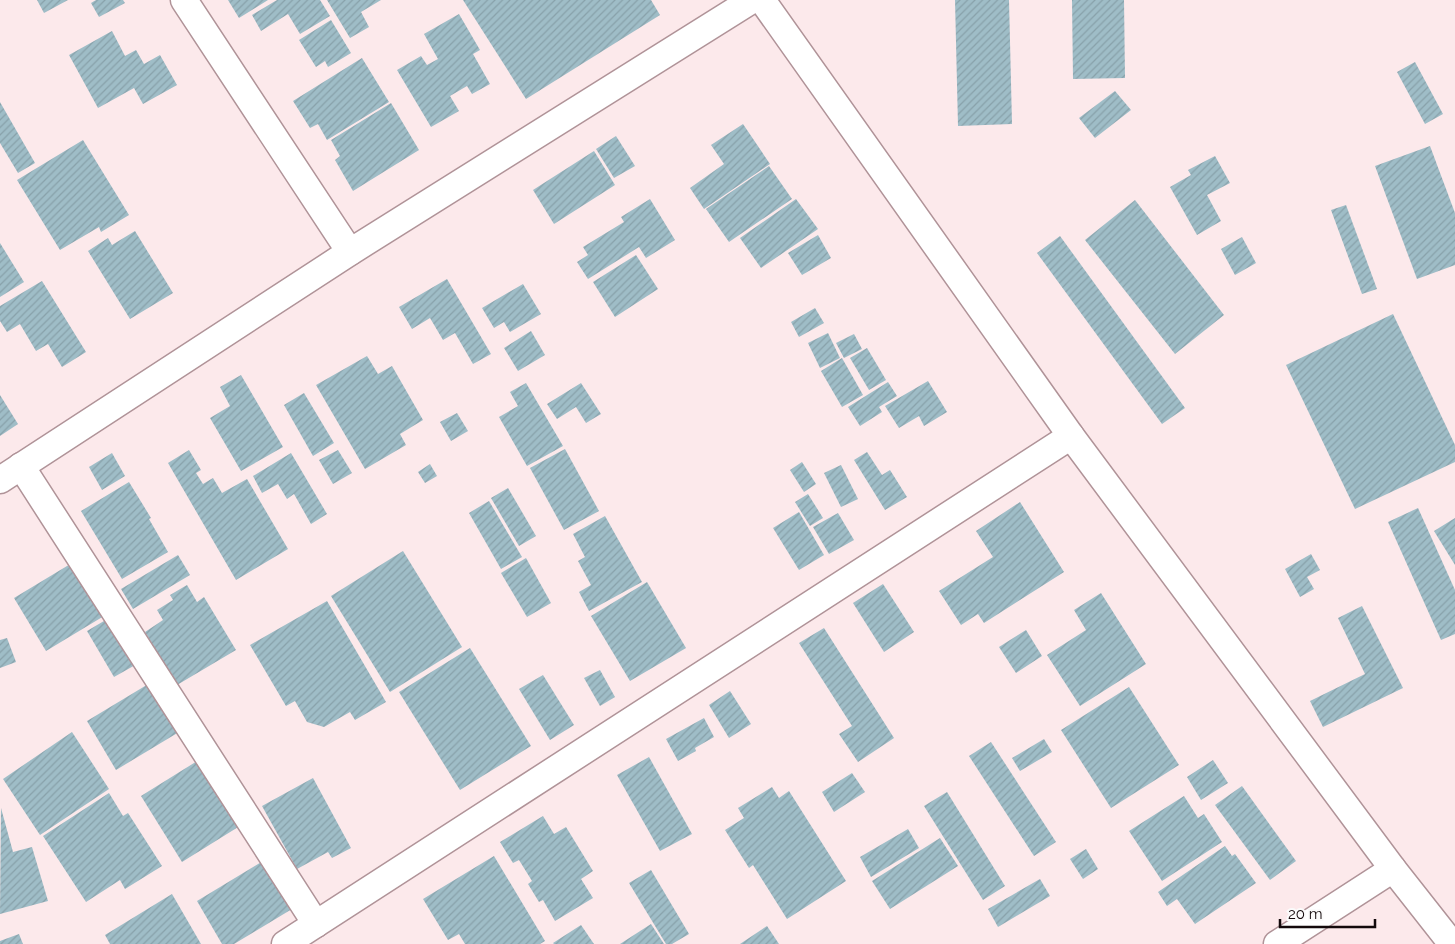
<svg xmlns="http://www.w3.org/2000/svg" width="1455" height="944" viewBox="0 0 1455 944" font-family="Raleway,sans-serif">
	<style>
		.building { fill: url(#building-hatch) }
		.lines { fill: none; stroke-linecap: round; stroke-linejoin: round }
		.street-casing { stroke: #b09398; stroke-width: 29 }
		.street { stroke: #fff; stroke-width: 26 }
	</style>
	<defs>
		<pattern id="building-hatch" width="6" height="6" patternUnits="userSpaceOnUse" patternTransform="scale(1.25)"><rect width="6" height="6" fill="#9fbdc7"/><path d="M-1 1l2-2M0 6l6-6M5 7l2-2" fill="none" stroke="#88a1aa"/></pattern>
	</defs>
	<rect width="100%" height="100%" fill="#fce9eb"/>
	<g class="building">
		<path d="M37,0H68L44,13Z"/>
		<path d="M96,0H123L125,3L99,17L91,3Z"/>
		<path d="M228,0H268L239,18Z"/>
		<path d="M277,0H320L330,16L300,34L288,14L261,31L252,15Z"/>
		<path d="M327,0H381L361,12L369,27L350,38Z"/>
		<path d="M463,0H651L660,15L526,99Z"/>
		<path d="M955,0H1009L1012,124L958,126Z"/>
		<path d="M1072,0H1124L1125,78L1073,79Z"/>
		<path d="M459,14L480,50L473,54L490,84L472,94L467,86L450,96L459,111L431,127L397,70L421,56L427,65L438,59L424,34Z"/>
		<path d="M331,20L351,53L328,67L325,61L316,67L299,40Z"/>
		<path d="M112,31L125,56L136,50L144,64L160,55L177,85L143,104L134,88L98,108L69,55Z"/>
		<path d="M362,58L389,102L327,140L318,124L310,128L293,101Z"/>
		<path d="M1415,62L1443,114L1425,124L1397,72Z"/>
		<path d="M1115,91L1131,110L1095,138L1079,118Z"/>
		<path d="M0,102L35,163L18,173L0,143Z"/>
		<path d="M391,103L419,150L353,191L335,160L340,156L331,140Z"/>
		<path d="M743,124L770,164L704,209L690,188L724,164L711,145Z"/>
		<path d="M616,136L635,166L614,178L596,149Z"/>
		<path d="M83,140L129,215L101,232L99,227L60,250L17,180Z"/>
		<path d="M1430,146L1455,213V265L1417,279L1375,166Z"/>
		<path d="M594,151L615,185L554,224L533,190Z"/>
		<path d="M1215,156L1230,183L1207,195L1221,221L1197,235L1170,187L1191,175L1188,170Z"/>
		<path d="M769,166L792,199L729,242L706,209Z"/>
		<path d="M650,199L675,240L646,258L639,247L588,279L577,262L588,255L583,247L624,222L621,217Z"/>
		<path d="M796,199L818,229L761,268L740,238Z"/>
		<path d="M1135,200L1224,315L1175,354L1085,240Z"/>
		<path d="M1346,205L1377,289L1362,294L1331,210Z"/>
		<path d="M135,231L173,293L130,319L88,251L108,238L112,245Z"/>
		<path d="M818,235L831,258L802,275L788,253Z"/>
		<path d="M1060,236L1185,408L1162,424L1037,253Z"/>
		<path d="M1242,237L1256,263L1235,275L1221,249Z"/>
		<path d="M0,243L24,282L0,297Z"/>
		<path d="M636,255L658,289L615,317L593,282Z"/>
		<path d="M447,279L491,354L473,364L455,333L443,340L430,318L412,329L399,307Z"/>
		<path d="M42,281L86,352L62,367L48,344L36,351L20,324L7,332L0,321V306Z"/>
		<path d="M523,284L541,314L510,332L504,322L494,328L482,308Z"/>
		<path d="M815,308L824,323L799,337L791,322Z"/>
		<path d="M1393,314L1455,445V462L1355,509L1286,365Z"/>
		<path d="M531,331L545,355L518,371L504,348Z"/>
		<path d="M828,333L840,358L820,368L808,343Z"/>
		<path d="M854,334L862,349L844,358L836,343Z"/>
		<path d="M867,348L886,380L869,390L850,358Z"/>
		<path d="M367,356L378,374L392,366L423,420L400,434L406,445L365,469L316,385Z"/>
		<path d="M842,358L863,395L842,407L821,371Z"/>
		<path d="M241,375L283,447L241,471L210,418L230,406L220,387Z"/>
		<path d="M928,381L947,412L924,426L919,416L899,428L885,406Z"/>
		<path d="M888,382L897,396L879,407L882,412L860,426L848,407Z"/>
		<path d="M526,383L563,446L527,466L499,417L518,406L510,392Z"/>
		<path d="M581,383L601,414L586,423L576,407L557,419L547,404Z"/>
		<path d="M304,393L334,443L313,456L284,405Z"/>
		<path d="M0,395L18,424L0,436Z"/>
		<path d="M457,413L468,431L451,441L440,422Z"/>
		<path d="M565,449L599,511L564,530L530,468Z"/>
		<path d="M189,450L201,470L196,473L203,484L213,478L222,493L247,479L288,549L236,580L168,463Z"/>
		<path d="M338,450L352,473L333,484L319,460Z"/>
		<path d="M867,452L882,475L890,470L907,497L885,510L854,460Z"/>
		<path d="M112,453L125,476L102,490L89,467Z"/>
		<path d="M291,453L327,514L311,524L294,494L287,499L278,484L262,493L253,476Z"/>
		<path d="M802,462L816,484L804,492L790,470Z"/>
		<path d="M430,464L437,476L425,483L418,472Z"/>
		<path d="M841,465L858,499L841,507L824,473Z"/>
		<path d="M129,482L151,518L149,519L168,552L122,579L81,511Z"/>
		<path d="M508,488L536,536L519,546L491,498Z"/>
		<path d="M808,494L823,518L810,526L795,502Z"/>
		<path d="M489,501L522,557L501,569L469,513Z"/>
		<path d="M1020,502L1064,572L984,623L978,614L961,625L939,591L993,557L976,531Z"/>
		<path d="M1418,508L1455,590V634L1441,640L1388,522Z"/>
		<path d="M799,512L824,555L799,570L773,528Z"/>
		<path d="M838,513L854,540L829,554L813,527Z"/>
		<path d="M605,516L642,582L589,611L579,592L591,585L578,561L585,557L573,534Z"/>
		<path d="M1455,518V565L1434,531Z"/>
		<path d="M403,551L462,647L390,692L331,596Z"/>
		<path d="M1311,554L1320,570L1307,577L1314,589L1300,597L1285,569Z"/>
		<path d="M178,555L190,575L133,609L121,589Z"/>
		<path d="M526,558L551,603L527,617L501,573Z"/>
		<path d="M72,563L104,616L46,651L14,598Z"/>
		<path d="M647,582L686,648L630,681L591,616Z"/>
		<path d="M883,584L914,632L884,652L853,603Z"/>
		<path d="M187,585L197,602L204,597L236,650L177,685L145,632L163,620L157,610L173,600L170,595Z"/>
		<path d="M1101,593L1146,664L1080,706L1047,655L1086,630L1074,610Z"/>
		<path d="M327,601L386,702L355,720L350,712L324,727L307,722L295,701L286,706L250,645Z"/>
		<path d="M1362,606L1403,688L1323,727L1310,701L1365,674L1338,618Z"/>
		<path d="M109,618L137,664L114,677L87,631Z"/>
		<path d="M824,628L894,738L858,762L839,734L852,726L799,643Z"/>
		<path d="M1026,630L1042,656L1016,673L999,647Z"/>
		<path d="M7,638L16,662L0,668V640Z"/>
		<path d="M470,648L531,746L460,790L399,692Z"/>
		<path d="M600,670L615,697L600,706L584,678Z"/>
		<path d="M543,675L574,725L550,740L519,689Z"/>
		<path d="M150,683L184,729L116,770L87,721Z"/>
		<path d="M1129,687L1179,765L1111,808L1061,730Z"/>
		<path d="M730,691L751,724L729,738L709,705Z"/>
		<path d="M704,718L714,737L695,748L696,751L678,761L666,739Z"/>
		<path d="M72,732L109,789L40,835L3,779Z"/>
		<path d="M1044,739L1052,752L1020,771L1012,758Z"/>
		<path d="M991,742L1056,842L1034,856L969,756Z"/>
		<path d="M649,757L692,834L660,851L617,775Z"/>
		<path d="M202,758L243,824L182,862L141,796Z"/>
		<path d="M1213,760L1228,783L1201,800L1187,777Z"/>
		<path d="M852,773L865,792L834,812L822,792Z"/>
		<path d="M313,778L351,848L332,858L328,852L297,869L262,806Z"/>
		<path d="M1242,786L1296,861L1270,880L1215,805Z"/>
		<path d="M772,787L779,798L789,791L846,881L787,919L753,865L749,868L725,830L744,818L738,808Z"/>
		<path d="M947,792L1005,886L983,900L924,806Z"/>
		<path d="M109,793L123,816L128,813L162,866L125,889L120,880L86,902L43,836Z"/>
		<path d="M1184,796L1198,818L1204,814L1222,842L1162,881L1129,831Z"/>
		<path d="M1,808L13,852L32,847L48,901L0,914Z"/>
		<path d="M543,816L554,834L566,827L593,871L581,879L593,898L555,921L543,900L539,902L528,884L532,881L519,860L513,863L500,842Z"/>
		<path d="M908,829L919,848L871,877L860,857Z"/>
		<path d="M940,838L958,866L890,909L872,881Z"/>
		<path d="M1225,846L1232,856L1235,854L1256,883L1195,924L1177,899L1167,906L1158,892Z"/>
		<path d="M1086,849L1098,869L1083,879L1070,859Z"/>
		<path d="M494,856L545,941L540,944H465L459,934L448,940L423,899Z"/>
		<path d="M263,861L292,909L234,944H222L197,901Z"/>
		<path d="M651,870L689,934L672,944H666L629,883Z"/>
		<path d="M1040,879L1050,896L998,927L988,909Z"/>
		<path d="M172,894L201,944H110L105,935Z"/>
		<path d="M651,924L664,944H620Z"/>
		<path d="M581,925L594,944H554L553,943Z"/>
		<path d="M767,926L779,944H740Z"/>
		<path d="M19,934L23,944H0V941Z"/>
	</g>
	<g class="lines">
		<defs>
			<g id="street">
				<path d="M184,0L350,252"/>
				<path d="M762,0L1071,436L1393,869L1452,944"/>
				<path d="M21,466L316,924"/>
				<path d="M0,480L350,252L752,0"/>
				<path d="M285,944L1071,436"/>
				<path d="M1277,944L1393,869"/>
			</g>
		</defs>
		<use href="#street" class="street-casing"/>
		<use href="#street" class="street"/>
	</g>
	<path d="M1280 919v8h95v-8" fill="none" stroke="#13090b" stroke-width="2.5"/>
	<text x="1288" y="919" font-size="15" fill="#13090b" stroke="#fbfbfb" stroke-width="4" paint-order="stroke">20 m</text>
</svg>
